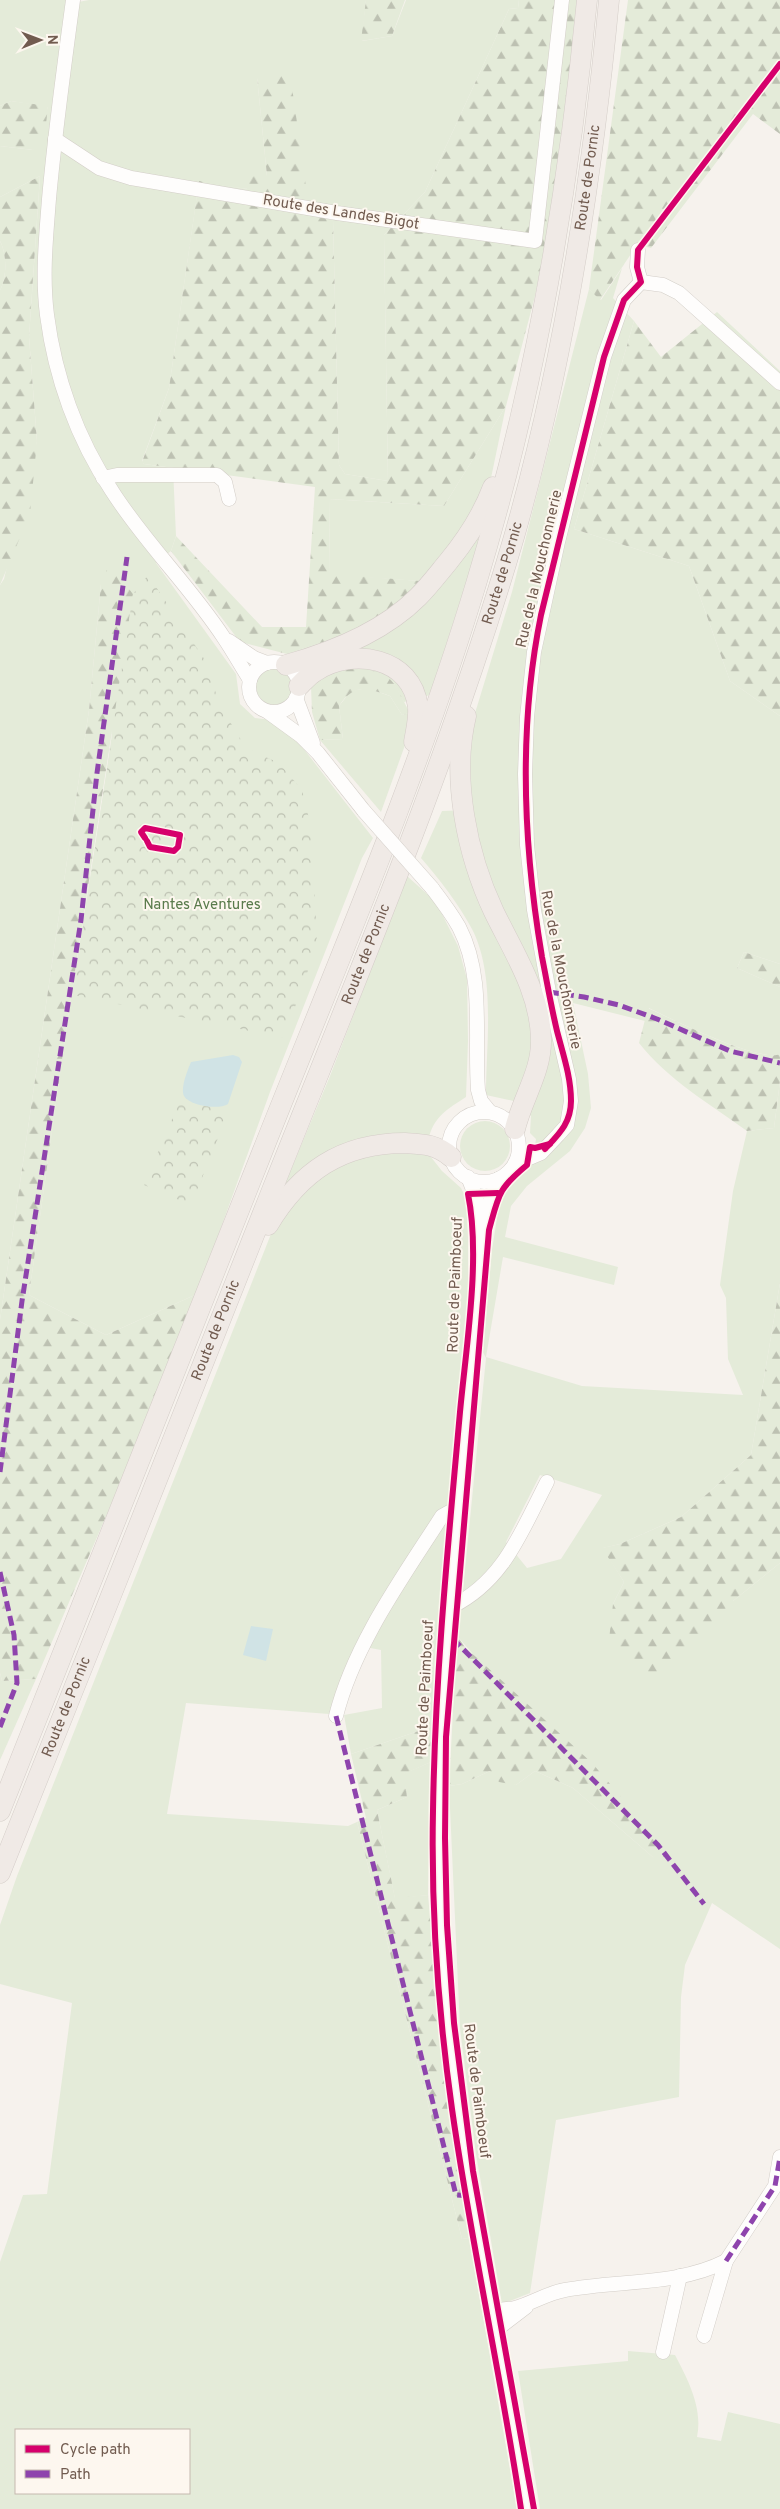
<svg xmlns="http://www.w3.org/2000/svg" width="780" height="2509" viewBox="0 0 780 2509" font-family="Overpass,sans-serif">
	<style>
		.grass { fill: #e4ebd9; fill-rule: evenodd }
		.forest { fill: url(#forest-firs) }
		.park { fill: url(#park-crowns) }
		.water { fill: #d0e3e5 }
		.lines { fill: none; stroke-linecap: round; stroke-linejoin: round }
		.minor-casing { stroke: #d3cec8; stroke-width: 15 }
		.highway-casing { stroke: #d4cdc8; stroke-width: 21 }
		.minor { stroke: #fefdfc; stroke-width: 14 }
		.highway { stroke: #f0eae6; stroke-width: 20 }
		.minor-bridge-casing { stroke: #d3cec8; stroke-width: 15; stroke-linecap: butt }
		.minor-bridge { stroke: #fefdfc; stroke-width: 14 }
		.quiet { stroke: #8e44ad; stroke-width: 5; stroke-dasharray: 10 5; stroke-linecap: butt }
		.cycleway-casing { stroke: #fdf7ef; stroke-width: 9 }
		.cycleway { stroke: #d6006c; stroke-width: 6 }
		.labels { text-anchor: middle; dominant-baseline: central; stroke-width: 4; stroke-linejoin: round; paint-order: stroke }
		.street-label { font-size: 15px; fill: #715b4f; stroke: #fdf7ef }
		.park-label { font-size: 15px; fill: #5a7b4c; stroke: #fdf7ef }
	</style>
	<defs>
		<pattern id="forest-firs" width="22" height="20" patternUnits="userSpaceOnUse" patternTransform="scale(1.25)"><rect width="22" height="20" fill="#e4ebd9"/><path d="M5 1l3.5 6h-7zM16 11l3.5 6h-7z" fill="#bdc1b2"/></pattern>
		<pattern id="park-crowns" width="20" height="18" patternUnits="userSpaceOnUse" patternTransform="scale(1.25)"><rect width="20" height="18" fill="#e4ebd9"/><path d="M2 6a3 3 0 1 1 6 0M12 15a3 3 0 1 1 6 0" fill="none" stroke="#bdc1b2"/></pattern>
	</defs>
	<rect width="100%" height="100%" fill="#f6f2ed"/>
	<g class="grass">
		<path d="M0,0H67V4L89,0H366L362,41L392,36L406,0H519L518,8L509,9L425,192L384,235L388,481L345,474L339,465L333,220L310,215L257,77L267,176L248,189L199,182L169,388L142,461L144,464L173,468L176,536L171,551L156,563L236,674L240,704L255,718L282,721L373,838L362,858L270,1092L197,1294L106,1335L29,1295L68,1017L112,739L101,584L89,710L0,1320V585L4,579L37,441L29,337L40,176L0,197V146L33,150L48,107L11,101L0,106Z"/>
		<path d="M0,241C7,254 7,278 0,290Z"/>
		<path d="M622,268L613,298L634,321L574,529L689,566L730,681L780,716V964L744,952L737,968L780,987V1054C760,1063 671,1019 649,1008L645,1021L573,1003L588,1074L591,1108L585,1128L570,1151L527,1186L511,1206L505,1237L618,1267L614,1285L503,1257L486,1357L582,1386L743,1395L728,1359L726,1298L720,1285L733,1191L747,1131L774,1128L780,1081V1283L751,1455L681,1517L620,1544L603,1548L624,1582L613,1604L733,1601L780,1563V1949L712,1903L685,1965L681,1997L679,2097L556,2120L530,2293L502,2304L476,2154L460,2028L449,1786L462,1784L490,1771L516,1785L535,1771L573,1788L654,1858L457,1636L461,1610L486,1358L483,1352L492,1250L500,1199L511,1182L532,1163L536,1139L530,1133L531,1116L514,1101L486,1095C486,1043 496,976 472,929C458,903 440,880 421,858L442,811L469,810L466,777L472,723L512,592L589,289L601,300ZM540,1475L602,1495L561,1559L527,1568L506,1542Z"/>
		<path d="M506,406L475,555L430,695L404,702L393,682L358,668L287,654L341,636L420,581L330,575L329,499L444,506Z"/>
		<circle cx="275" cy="687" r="19"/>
		<path d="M367,688L390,696L402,715L410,713L409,734L381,812L320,740L343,739L339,706L351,691Z"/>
		<path d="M407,876L436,902L458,946L467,979L468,1041L466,1097C441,1113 429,1121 427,1152L442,1171L461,1188L466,1198L468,1238V1297L445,1540L433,1726L351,1754L344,1715L382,1708L381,1650L360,1646L338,1685L329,1714L186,1703L167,1814L348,1826L357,1822L462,2239L469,2238L517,2509H0V2262L23,2195L47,2194L72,2003L0,1984V1925L17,1876L271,1234L285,1184L330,1076ZM16,2430H189V2493H16Z"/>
		<circle cx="485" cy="1146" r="25"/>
		<path d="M0,1673L2,1681L36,1679L0,1760Z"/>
		<path d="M431,1762L428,1895L395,1899L377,1810L407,1797L403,1774Z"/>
		<path d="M628,2351L675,2355C688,2380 703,2408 697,2437L721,2441L728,2412L780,2424V2509H540L518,2371L628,2361Z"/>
	</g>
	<g class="forest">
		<path d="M366,0H405L392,36L361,41Z"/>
		<path d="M519,0H579L553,208L535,296L506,406L444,506L329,499L330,574L420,581L395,610L341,636L287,654L240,642L171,551L176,536L262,627H306L315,487L144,464L142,462L169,388L199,181L247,189L252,173L267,176L257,77L289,66L310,215L333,220L339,465L345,474L388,481L384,235L425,192L509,9L518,8Z"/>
		<path d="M628,0H780V134L753,114L651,248L637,245L600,300L589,289Z"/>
		<path d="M11,101L48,106L44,142L33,150L0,146V106Z"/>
		<path d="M40,176L29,337L37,441L30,514L0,585V290C7,278 7,254 0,241V197Z"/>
		<path d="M717,312L780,371V716L730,681L689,566L574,529L634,321L661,357Z"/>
		<path d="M109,564L133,594L68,1017L29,1295L106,1335L197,1294L110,1507L36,1679L2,1681L0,1673V1320L89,710L101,584Z"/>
		<path d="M358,668C396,674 393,682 410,713L402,715L390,696C367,688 354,683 339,706L343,739L320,740L312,712L311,687L330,671Z"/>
		<path d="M744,952L780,964V987L737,968Z"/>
		<path d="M648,1008C672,1019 759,1063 780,1054V1081L774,1128L747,1131C710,1104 668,1080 639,1043Z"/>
		<path d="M780,1283V1563L733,1601L657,1679L609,1640L613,1604L624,1582L602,1548L620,1544L681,1517L751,1455Z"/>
		<path d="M457,1636L465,1647L592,1763L672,1856L654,1858L573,1788L535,1771L516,1785L499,1782L490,1771L462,1784L449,1786Z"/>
		<path d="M433,1726L431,1762L404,1774L407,1797L377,1810L395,1898L428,1895L447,2098L469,2238L462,2239L357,1822L366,1818L351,1754Z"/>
	</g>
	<g class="park">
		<path d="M148,575L209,666L218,702L246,748L279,763L302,790L312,831L317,945L284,1038L73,995L133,594Z"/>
		<path d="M185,1097C198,1108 211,1102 227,1116L191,1205L144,1185L181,1098Z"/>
	</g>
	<g class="water">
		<path d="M233,1055L239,1057L242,1062L228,1104C219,1110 190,1106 184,1096C180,1088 188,1069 191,1062Z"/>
		<path d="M251,1626L273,1629L266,1661L243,1655Z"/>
	</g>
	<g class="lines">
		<defs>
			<g id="minor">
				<path d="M73,0C64,66 55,132 49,199C46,238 42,276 47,315C55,377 77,439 112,491C145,543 190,586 224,638C233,651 241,666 250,680"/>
				<path d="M55,139L99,168L131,178L337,213L535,241L562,0"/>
				<path d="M638,250L637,267L641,282"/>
				<path d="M103,478L117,475H217L225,482L229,499"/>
				<path d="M229,641L254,658L267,663"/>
				<circle cx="274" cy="687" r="25"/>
				<path d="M296,698L313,743"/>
				<path d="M268,712L301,736L318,753L364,811"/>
				<path d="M432,888C442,901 451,913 459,927C485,977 474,1036 478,1090L481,1101L490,1112"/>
				<circle cx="484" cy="1147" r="35"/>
				<path d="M515,1164L541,1153L558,1135L567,1125L571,1101L569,1079L549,992L534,910L527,845L525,774L527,717L534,652L558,542L604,357L624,300L641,282L663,285L679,293L780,383"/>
				<path d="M468,1177L477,1200L480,1225"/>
				<path d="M498,1179L487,1211L482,1239C473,1357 462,1474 452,1591C444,1692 436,1792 440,1893C447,2101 493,2304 527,2509"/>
				<path d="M451,1607C504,1581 521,1532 547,1482"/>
				<path d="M336,1716C354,1644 403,1577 442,1516L451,1511H459"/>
				<path d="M493,2310C500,2309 508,2310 515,2308C533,2303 547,2293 565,2290C618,2280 677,2286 726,2261"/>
				<path d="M496,2330L526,2307"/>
				<path d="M704,2336L726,2261L775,2186L780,2157"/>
				<path d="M663,2352L680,2276"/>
			</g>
			<g id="highway">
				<path d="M286,665C333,652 383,632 418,597C429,586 438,574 448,562C466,540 483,514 493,487"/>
				<path d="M299,686C304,681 310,674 316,671C353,647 412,657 418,707C419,719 416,730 414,742"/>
				<path d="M466,716C451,778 467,855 494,912C514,953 540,992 541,1039C542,1071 522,1099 515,1129"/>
				<path d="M268,1225C300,1172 341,1143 405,1143C423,1144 436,1144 451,1157"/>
				<path d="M0,1811C88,1591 175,1370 263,1150C337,964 418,776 476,584C534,393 568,198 587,0"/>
				<path id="s1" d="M0,1873C92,1646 181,1417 272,1190C358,974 449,760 514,537C564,362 592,182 609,0"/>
			</g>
		</defs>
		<use href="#minor" class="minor-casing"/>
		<use href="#highway" class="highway-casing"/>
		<use href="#minor" class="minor"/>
		<use href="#highway" class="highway"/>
		<defs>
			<path id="minor-bridge" d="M364,811L432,888"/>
		</defs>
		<use href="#minor-bridge" class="minor-bridge-casing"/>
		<use href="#minor-bridge" class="minor-bridge"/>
		<g class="quiet">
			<path d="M549,992L584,997L619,1005L657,1019L730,1051L780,1063"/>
			<path d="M0,1472L22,1301L81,920L97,773L127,557"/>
			<path d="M0,1572L14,1635L17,1683L0,1727"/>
			<path d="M453,1639L658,1845L704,1904"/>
			<path d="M336,1716L456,2195L470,2196"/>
			<path d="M726,2261L775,2186L780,2157"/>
		</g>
		<defs>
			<g id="cycleway">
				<path d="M145,838L141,832L145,828L180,835L178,847L174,851L150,847L147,841"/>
				<path d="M545,1149C559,1134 571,1123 571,1101C571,1077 563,1054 557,1031C551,1006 547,982 542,957C523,844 518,728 541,615L604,357L624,300L641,282L637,267L638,250L780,64"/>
				<path d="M498,1193L468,1194C481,1257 466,1347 460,1412C448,1545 435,1677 433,1811C431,1910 438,2010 452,2109C471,2243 501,2375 521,2509"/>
				<path d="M534,2509L473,2171L454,2023L447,1925L445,1838L446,1737L489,1230C499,1194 498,1189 527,1165L530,1147L535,1148L550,1144"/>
			</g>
		</defs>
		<use href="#cycleway" class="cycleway-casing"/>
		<use href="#cycleway" class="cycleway"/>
	</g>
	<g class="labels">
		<g class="street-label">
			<text stroke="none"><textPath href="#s1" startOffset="1799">Route de Pornic</textPath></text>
			<text transform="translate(341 213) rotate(9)">Route des Landes Bigot</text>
			<text transform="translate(540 569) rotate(-77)">Rue de la Mouchonnerie</text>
			<text stroke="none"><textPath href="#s1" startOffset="1394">Route de Pornic</textPath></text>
			<text stroke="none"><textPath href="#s1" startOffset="989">Route de Pornic</textPath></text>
			<text transform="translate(560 970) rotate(79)">Rue de la Mouchonnerie</text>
			<text transform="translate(456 1285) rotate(-88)">Route de Paimboeuf</text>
			<text stroke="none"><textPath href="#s1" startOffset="584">Route de Pornic</textPath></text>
			<text transform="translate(426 1688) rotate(-87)">Route de Paimboeuf</text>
			<text stroke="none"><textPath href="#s1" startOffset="179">Route de Pornic</textPath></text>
			<text transform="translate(476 2091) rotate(83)">Route de Paimboeuf</text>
		</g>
		<g class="park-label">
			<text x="202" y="905">Nantes Aventures</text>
		</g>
	</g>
	<rect x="15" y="2429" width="175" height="65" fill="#fdf7ef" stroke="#c5b9af"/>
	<rect x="25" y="2445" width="25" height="8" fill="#d6006c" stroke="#c5b9af"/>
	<text x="60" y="2454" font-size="15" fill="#715b4f">Cycle path</text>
	<rect x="25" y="2470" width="25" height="8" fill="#8e44ad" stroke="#c5b9af"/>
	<text x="60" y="2479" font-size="15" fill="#715b4f">Path</text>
	<g transform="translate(40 40) rotate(89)" stroke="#fdf7ef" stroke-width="4" paint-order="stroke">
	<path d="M0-4L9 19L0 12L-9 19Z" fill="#715b4f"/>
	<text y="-8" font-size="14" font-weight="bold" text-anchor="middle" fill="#715b4f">N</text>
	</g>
</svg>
